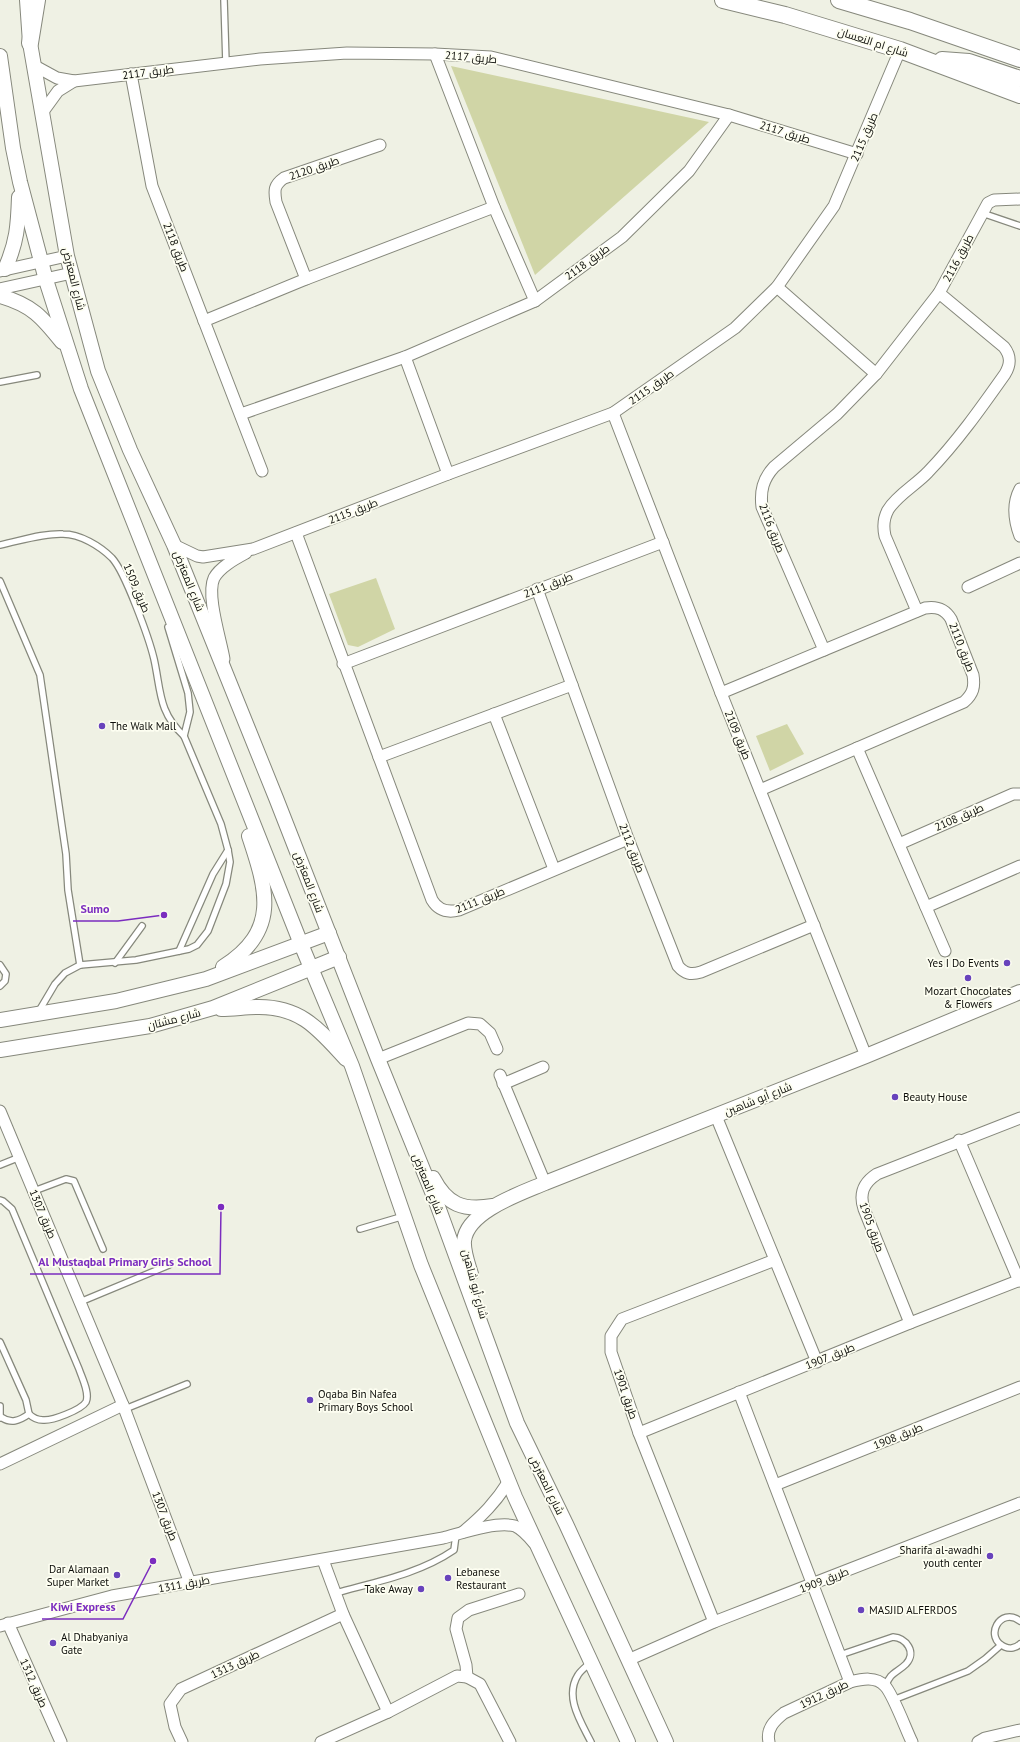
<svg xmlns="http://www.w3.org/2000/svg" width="1020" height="1742" viewBox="0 0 1020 1742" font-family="'PT Sans',Cairo,sans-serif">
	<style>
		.green { fill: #d0d5a6 }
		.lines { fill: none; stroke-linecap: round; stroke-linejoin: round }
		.service-casing { stroke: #86887c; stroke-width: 8 }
		.minor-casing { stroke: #86887c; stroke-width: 13 }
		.tertiary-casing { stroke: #86887c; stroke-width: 16 }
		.secondary-casing { stroke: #86887c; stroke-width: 18 }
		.service { stroke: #fff; stroke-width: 5.5 }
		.minor { stroke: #fff; stroke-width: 11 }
		.tertiary { stroke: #fff; stroke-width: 14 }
		.secondary { stroke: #fff; stroke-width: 16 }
		.poi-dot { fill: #6843bc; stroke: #fdfef1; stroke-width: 1.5 }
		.labels { text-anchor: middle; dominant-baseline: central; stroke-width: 3.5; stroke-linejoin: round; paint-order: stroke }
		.street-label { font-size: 11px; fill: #0c0d09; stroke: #fdfef1 }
		.poi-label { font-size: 11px; fill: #0c0d09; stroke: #fdfef1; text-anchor: start }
		.leader { fill: none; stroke: #7b2cbf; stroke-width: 1.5 }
		.callout-dot { fill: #7b2cbf; stroke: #fdfef1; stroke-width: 1.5 }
		.callout-label { font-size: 12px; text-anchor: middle; font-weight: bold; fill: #7b2cbf; stroke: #fdfef1; stroke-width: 3.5; stroke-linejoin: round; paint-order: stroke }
	</style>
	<rect width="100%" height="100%" fill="#eff1e4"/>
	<g class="green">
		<path d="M451,66L709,122L535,275Z"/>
		<path d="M376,578L395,629L358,647L348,645L329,594Z"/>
		<path d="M787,724L804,754L770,771L756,736Z"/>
	</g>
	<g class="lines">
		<defs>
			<g id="service">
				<path d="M224,0L226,63"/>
				<path d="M982,213L1020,226"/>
				<path d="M0,382L37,375"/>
				<path d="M0,545C20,541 43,533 63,534C80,534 100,546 112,558C125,572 149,638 154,659C161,690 158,712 184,736"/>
				<path d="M0,581L40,675L66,854L68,890L80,965"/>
				<path d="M179,951L213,874L228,850"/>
				<path d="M115,963L142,926"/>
				<path d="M0,965L6,974L5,981L0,986"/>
				<path d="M39,1011L55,984L65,973L80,965L136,960L189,949L197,945L208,931L226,884L230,862L228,850L221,824L184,736L190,712L188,693L168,627"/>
				<path d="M0,1165L20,1157"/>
				<path d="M34,1191L66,1179L74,1181L103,1249"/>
				<path d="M0,1200L3,1201L12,1209L79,1369C82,1378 90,1393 86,1402C81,1410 52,1421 43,1420C37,1420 33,1418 29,1414"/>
				<path d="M360,1229L404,1216"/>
				<path d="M80,1302L169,1265"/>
				<path d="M0,1342L26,1400L29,1414C19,1421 11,1424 1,1417"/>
				<path d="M0,1406V1418"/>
				<path d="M125,1409L187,1384"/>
				<path d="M336,1593C375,1582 419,1574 454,1550L456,1535"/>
				<path d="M1020,1621C1000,1606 983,1638 1005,1647C1010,1649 1016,1648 1020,1644"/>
				<path d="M840,1655L893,1637C906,1638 917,1652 906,1664C898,1672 889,1673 886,1686"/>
				<path d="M591,1662C587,1666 581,1670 578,1675C564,1697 581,1722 591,1742"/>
				<path d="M893,1700L968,1671L985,1659L1001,1645"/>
			</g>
			<g id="minor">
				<path d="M435,54L494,207L535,301"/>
				<path d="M35,66L57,78L74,81L260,59L347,53L435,54L491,57L729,115L857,154"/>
				<path d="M131,74L152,186L262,471"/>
				<path d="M42,113L58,91L74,81"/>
				<path d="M0,271L67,256"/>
				<path d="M306,279L276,202C274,190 274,185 284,178L380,145"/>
				<path d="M777,287L876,374"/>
				<path d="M0,289L72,273"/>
				<path d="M204,321L306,279L494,207"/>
				<path d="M405,357L448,474"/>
				<path d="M613,413L721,693L866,1056"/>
				<path d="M241,414L405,357L535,301L622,237L689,171L729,115"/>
				<path d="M1020,489C1012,504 1014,520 1020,536"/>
				<path d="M296,533L432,900C438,910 447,913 459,910L628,839"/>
				<path d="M174,545L197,556L203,557L253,549L448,474L613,413L735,328L777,287L834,206L900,50"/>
				<path d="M968,587L1020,563"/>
				<path d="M537,589L628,839L678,966C685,974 691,975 701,972L814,925"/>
				<path d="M917,611L885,536C883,527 883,519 888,510C897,495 916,485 928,472C957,442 981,408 1005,374C1011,364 1011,356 1004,347L939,293"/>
				<path d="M824,650L762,507C760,491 763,479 774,467L837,414L876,374L939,293L988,203L994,200L1020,199"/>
				<path d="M224,659C221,640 206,595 214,578C220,567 235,559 246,553"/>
				<path d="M343,664L663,542"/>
				<path d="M721,693L925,608C937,606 945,609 951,619L973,675C975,687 973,694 964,702L760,790"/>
				<path d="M494,714L554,869"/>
				<path d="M857,748L945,951"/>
				<path d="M379,757L572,685"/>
				<path d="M899,844L1013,794H1020"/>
				<path d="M926,907L1020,866"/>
				<path d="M378,1059L468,1023L480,1024L490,1033L497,1049"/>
				<path d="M500,1075L545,1183"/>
				<path d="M503,1084L543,1067"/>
				<path d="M0,1111L123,1405L190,1583"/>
				<path d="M716,1116L817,1362"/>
				<path d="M959,1140L1019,1281"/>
				<path d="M910,1323L864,1209C859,1194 863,1183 877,1174L1020,1118"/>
				<path d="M739,1392L850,1682"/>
				<path d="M639,1433L910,1323L1020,1280"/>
				<path d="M0,1464L123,1405"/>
				<path d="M775,1485L1020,1387"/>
				<path d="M463,1532C482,1516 496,1502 509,1481"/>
				<path d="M323,1560L343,1614L388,1712"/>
				<path d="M714,1622L639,1433L611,1352V1336L622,1319L775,1260"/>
				<path d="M8,1623L61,1742"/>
				<path d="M0,1626L112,1596L443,1538C462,1533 496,1521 515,1526C522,1529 529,1537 534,1543"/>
				<path d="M628,1660L714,1622L1020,1503"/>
				<path d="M467,1677L466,1665L456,1629L458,1618L469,1610L519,1594"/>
				<path d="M182,1742L175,1727L170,1704L181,1689L343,1614"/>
				<path d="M321,1742L388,1712L457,1676L467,1677L480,1684L510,1742"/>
				<path d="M769,1742C766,1729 774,1721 784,1713L850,1682C862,1679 876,1676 885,1686C893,1694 906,1730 912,1742"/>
				<path d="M978,1742L985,1738L1020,1730"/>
			</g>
			<g id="tertiary">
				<path d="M27,0L30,43L67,256L98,371L130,450L174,545L276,798L378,1059L437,1204L517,1423L566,1524L666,1742"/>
				<path d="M0,56L13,148L20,182L46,280L81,389L301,944L352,1066L421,1265L515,1497L628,1742"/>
				<path d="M5,269C17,242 18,226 19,197"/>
				<path d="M0,296C32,305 42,317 62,342"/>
				<path d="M223,967C280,931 267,890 249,836"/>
				<path d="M221,1009C234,1009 246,1007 259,1007C302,1007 319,1030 346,1059"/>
				<path d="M0,1020L116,1001L206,979L329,933"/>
				<path d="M0,1050L150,1026L213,1008L339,957"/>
				<path d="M433,1178C447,1205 463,1211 493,1206"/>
				<path d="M471,1274C468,1264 463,1251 464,1241C467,1211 522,1193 545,1183L866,1056L1020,992"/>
			</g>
			<g id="secondary">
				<path d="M723,0L785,15L900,50L1020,95"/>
				<path d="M839,0L910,21L1020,59"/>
				<path d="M30,43L37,0"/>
				<path d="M942,60L969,62L1020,79"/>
			</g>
		</defs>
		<use href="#service" class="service-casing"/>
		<use href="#minor" class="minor-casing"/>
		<use href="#tertiary" class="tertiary-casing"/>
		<use href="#secondary" class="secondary-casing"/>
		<use href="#service" class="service"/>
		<use href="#minor" class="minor"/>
		<use href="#tertiary" class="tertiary"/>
		<use href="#secondary" class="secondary"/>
	</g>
	<g class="poi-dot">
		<circle cx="102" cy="726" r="4"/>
		<circle cx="1007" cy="963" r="4"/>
		<circle cx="968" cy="978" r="4"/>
		<circle cx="895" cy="1097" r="4"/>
		<circle cx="310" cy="1400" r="4"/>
		<circle cx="990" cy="1556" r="4"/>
		<circle cx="117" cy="1575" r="4"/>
		<circle cx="448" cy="1578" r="4"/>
		<circle cx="421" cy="1589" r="4"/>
		<circle cx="861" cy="1610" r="4"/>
		<circle cx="53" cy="1643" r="4"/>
	</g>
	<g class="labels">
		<g class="street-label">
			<text transform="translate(873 42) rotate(18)">شارع ام النعسان</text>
			<text transform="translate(471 57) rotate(5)">طريق 2117</text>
			<text transform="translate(148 72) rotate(-7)">طريق 2117</text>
			<text transform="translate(785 132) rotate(17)">طريق 2117</text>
			<text transform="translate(864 137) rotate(-67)">طريق 2115</text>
			<text transform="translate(314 168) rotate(-19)">طريق 2120</text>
			<text transform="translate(176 247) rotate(69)">طريق 2118</text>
			<text transform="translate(958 258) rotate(-62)">طريق 2116</text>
			<text transform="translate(587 262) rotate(-36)">طريق 2118</text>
			<text transform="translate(74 279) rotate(76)">شارع المعترض</text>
			<text transform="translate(651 387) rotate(-35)">طريق 2115</text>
			<text transform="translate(353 511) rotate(-21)">طريق 2115</text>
			<text transform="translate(772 528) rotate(69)">طريق 2116</text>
			<text transform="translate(189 581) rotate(68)">شارع المعترض</text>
			<text transform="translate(548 585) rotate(-21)">طريق 2111</text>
			<text transform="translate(137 588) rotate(67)">طريق 1509</text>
			<text transform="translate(962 647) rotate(69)">طريق 2110</text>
			<text transform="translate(738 735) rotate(68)">طريق 2109</text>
			<text transform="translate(959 817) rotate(-24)">طريق 2108</text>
			<text transform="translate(632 848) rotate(69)">طريق 2112</text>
			<text transform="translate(309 882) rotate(69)">شارع المعترض</text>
			<text transform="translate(480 900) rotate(-22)">طريق 2111</text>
			<text transform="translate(174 1019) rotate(-15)">شارع مشتان</text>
			<text transform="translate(758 1099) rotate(-22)">شارع أبو شاهين</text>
			<text transform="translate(428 1184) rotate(68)">شارع المعترض</text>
			<text transform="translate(43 1214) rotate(67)">طريق 1307</text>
			<text transform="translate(872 1227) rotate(70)">طريق 1905</text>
			<text transform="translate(475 1284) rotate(75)">شارع أبو شاهين</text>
			<text transform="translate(830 1356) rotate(-22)">طريق 1907</text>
			<text transform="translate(626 1394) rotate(71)">طريق 1901</text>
			<text transform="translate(898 1436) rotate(-22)">طريق 1908</text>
			<text transform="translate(547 1485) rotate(64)">شارع المعترض</text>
			<text transform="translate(165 1516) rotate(69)">طريق 1307</text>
			<text transform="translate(824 1580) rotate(-21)">طريق 1909</text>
			<text transform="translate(184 1584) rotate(-10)">طريق 1311</text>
			<text transform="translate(235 1664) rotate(-25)">طريق 1313</text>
			<text transform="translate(34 1683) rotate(66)">طريق 1312</text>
			<text transform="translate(824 1694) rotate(-25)">طريق 1912</text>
		</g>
		<g class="poi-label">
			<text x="110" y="726">The Walk Mall</text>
			<text x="999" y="963" text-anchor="end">Yes I Do Events</text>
			<text x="968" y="991" text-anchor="middle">Mozart Chocolates<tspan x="968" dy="13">&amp; Flowers</tspan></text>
			<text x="903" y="1097">Beauty House</text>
			<text x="318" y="1394">Oqaba Bin Nafea<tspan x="318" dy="13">Primary Boys School</tspan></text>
			<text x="982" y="1550" text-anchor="end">Sharifa al-awadhi<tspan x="982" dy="13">youth center</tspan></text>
			<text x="109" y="1569" text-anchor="end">Dar Alamaan<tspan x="109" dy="13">Super Market</tspan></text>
			<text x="456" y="1572">Lebanese<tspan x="456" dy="13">Restaurant</tspan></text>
			<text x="413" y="1589" text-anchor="end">Take Away</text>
			<text x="869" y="1610">MASJID ALFERDOS</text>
			<text x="61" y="1637">Al Dhabyaniya<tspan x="61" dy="13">Gate</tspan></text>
		</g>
	</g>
	<path class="leader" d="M164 915L118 921H73M221 1207L220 1274H30M153 1561L123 1619H42"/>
	<g class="callout-dot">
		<circle cx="164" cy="915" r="4"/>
		<circle cx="221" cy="1207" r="4"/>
		<circle cx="153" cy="1561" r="4"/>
	</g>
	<g class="callout-label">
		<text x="95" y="913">Sumo</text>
		<text x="125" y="1266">Al Mustaqbal Primary Girls School</text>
		<text x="83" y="1611">Kiwi Express</text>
	</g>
</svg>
